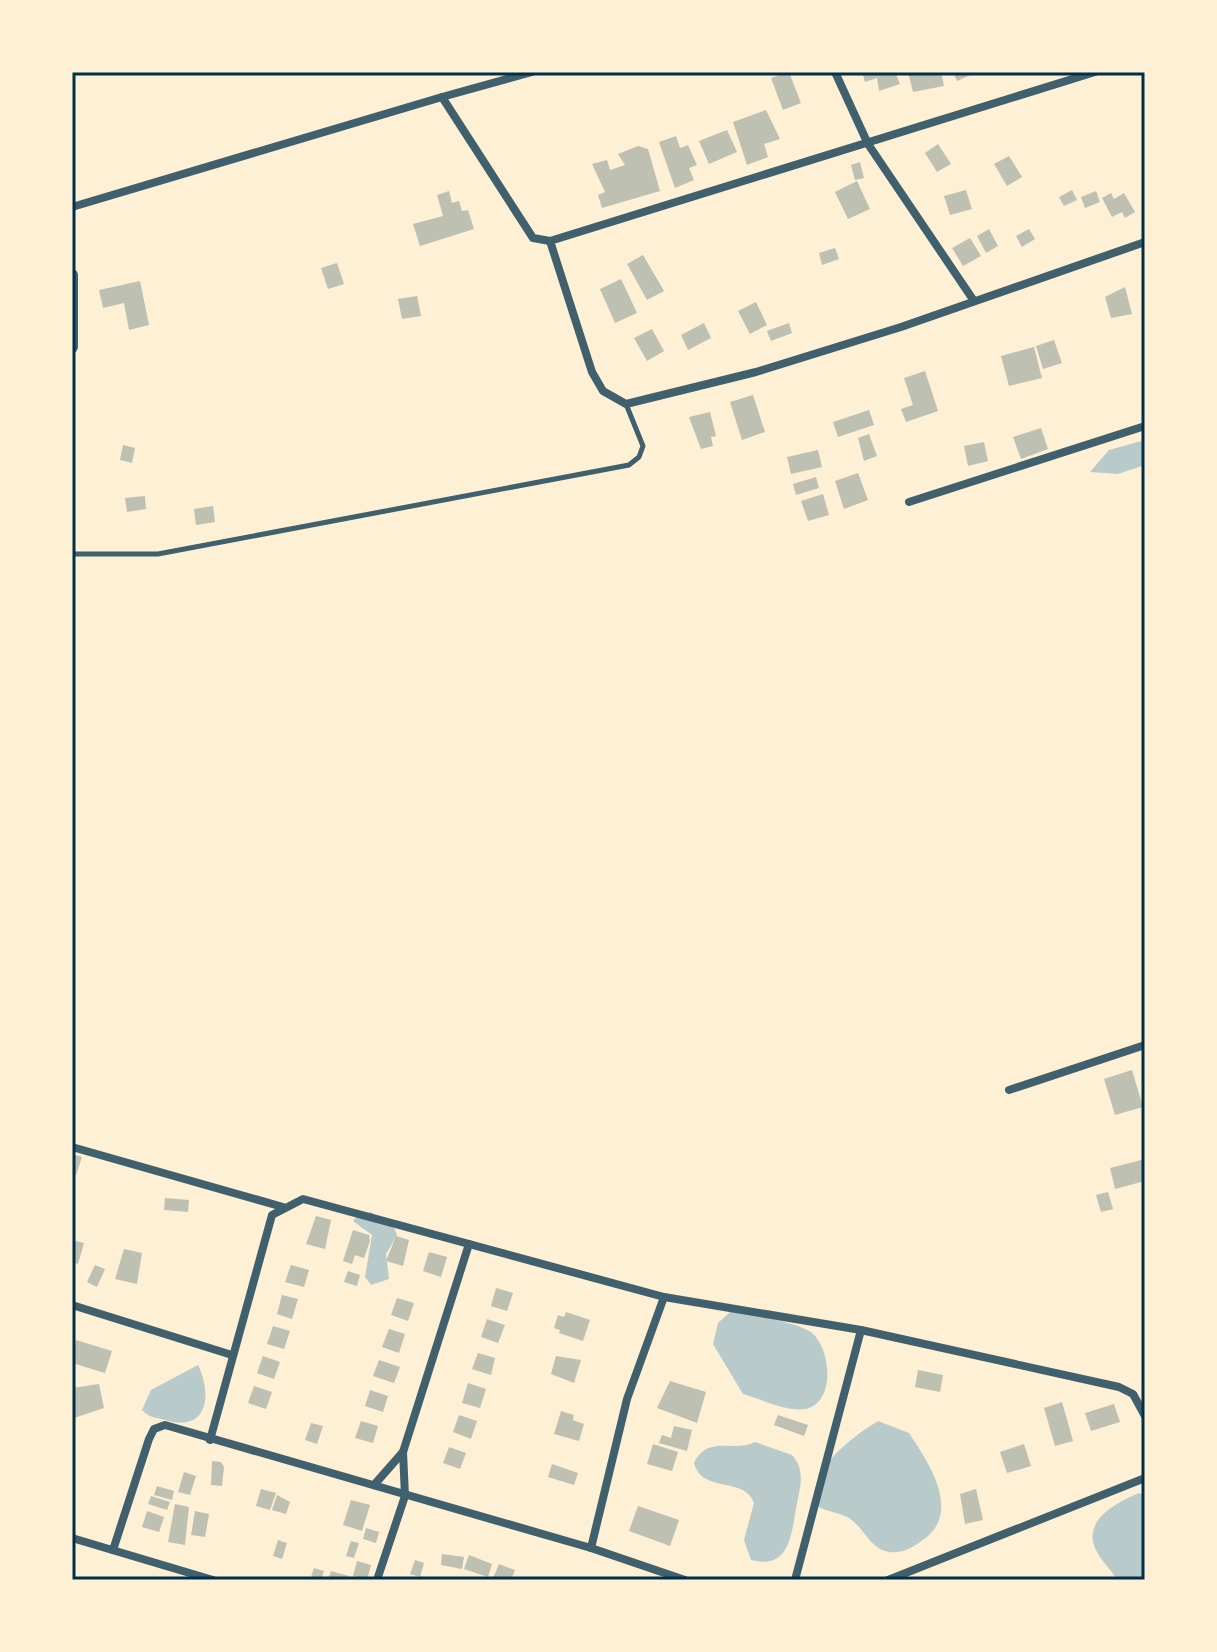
<svg xmlns="http://www.w3.org/2000/svg" width="1217" height="1652" viewBox="0 0 1217 1652" font-family="'IBM Plex Serif',serif">
	<style>
		.green { fill: #b9caca }
		.building { fill: #bec0b2 }
		.lines { fill: none; stroke-linecap: round; stroke-linejoin: round }
		.service { stroke: #3f606c; stroke-width: 5 }
		.minor { stroke: #3f606c; stroke-width: 8 }
		.tertiary { stroke: #3f606c; stroke-width: 12 }
		.neatline { fill: none; stroke: #003049; stroke-width: 3 }
	</style>
	<rect width="100%" height="100%" fill="#fdf0d5"/>
	<g class="green">
		<path d="M1145,440V465L1118,474L1090,472L1109,450Z"/>
		<path d="M371,1212L394,1228L397,1235L386,1254L389,1279L371,1285L365,1277L372,1235L353,1221L358,1215Z"/>
		<path d="M730,1312C748,1314 799,1322 812,1333C830,1348 836,1398 809,1408C791,1414 761,1399 743,1394L713,1344L718,1323Z"/>
		<path d="M198,1365C213,1396 207,1433 165,1420C156,1417 149,1418 142,1410L151,1390Z"/>
		<path d="M878,1421L909,1433C931,1466 963,1515 920,1542C910,1549 898,1555 885,1551C871,1547 864,1530 853,1521C843,1512 826,1513 814,1504C812,1467 849,1439 878,1421Z"/>
		<path d="M755,1442L792,1455C807,1472 799,1489 796,1509C791,1536 789,1570 751,1560L744,1540L754,1503C745,1476 702,1494 694,1463C708,1434 734,1453 755,1442Z"/>
		<path d="M1139,1493L1145,1495V1580H1117C1111,1569 1100,1560 1095,1548C1083,1519 1118,1502 1139,1493Z"/>
	</g>
	<g class="building">
		<path d="M789,72L801,103L783,110L771,78Z"/>
		<path d="M862,72H895L900,84L879,91L877,78L865,82Z"/>
		<path d="M908,72H941L944,86L913,92Z"/>
		<path d="M953,72H977L957,81Z"/>
		<path d="M766,110L780,139L764,144L768,157L747,165L733,122Z"/>
		<path d="M727,130L737,152L709,164L699,141Z"/>
		<path d="M676,136L680,148L688,145L697,165L689,168L694,180L675,188L659,142Z"/>
		<path d="M938,144L951,164L937,172L925,153Z"/>
		<path d="M638,146L648,149L660,191L602,208L598,195L605,192L592,164L607,160L610,170L625,165L618,154Z"/>
		<path d="M1009,156L1022,177L1007,186L994,164Z"/>
		<path d="M860,162L864,178L855,180L851,165Z"/>
		<path d="M857,181L870,209L848,219L835,192Z"/>
		<path d="M966,190L972,209L950,215L944,196Z"/>
		<path d="M1072,190L1077,200L1064,206L1059,197Z"/>
		<path d="M449,191L452,203L459,201L462,211L468,210L474,229L420,246L413,224L443,216L437,195Z"/>
		<path d="M1096,191L1100,202L1085,208L1081,197Z"/>
		<path d="M1111,193L1114,199L1124,193L1135,212L1125,218L1122,212L1112,217L1102,198Z"/>
		<path d="M989,229L998,246L986,253L977,236Z"/>
		<path d="M1029,229L1035,239L1022,247L1016,236Z"/>
		<path d="M970,238L981,256L963,266L952,248Z"/>
		<path d="M835,248L839,259L822,265L819,253Z"/>
		<path d="M643,255L664,291L647,300L627,264Z"/>
		<path d="M337,263L344,284L328,289L321,268Z"/>
		<path d="M621,279L637,313L615,323L600,289Z"/>
		<path d="M140,281L149,325L129,330L124,303L103,308L99,290Z"/>
		<path d="M1125,287L1132,314L1111,318L1105,297Z"/>
		<path d="M417,296L421,316L402,319L398,299Z"/>
		<path d="M756,302L767,325L750,334L738,311Z"/>
		<path d="M704,323L711,338L688,350L681,335Z"/>
		<path d="M789,323L792,333L771,341L767,331Z"/>
		<path d="M652,329L664,351L647,361L634,338Z"/>
		<path d="M1054,340L1062,363L1043,369L1036,346Z"/>
		<path d="M1034,347L1042,378L1009,386L1001,356Z"/>
		<path d="M925,371L938,411L906,422L901,409L913,405L904,378Z"/>
		<path d="M753,395L765,432L742,440L730,402Z"/>
		<path d="M869,410L874,425L838,437L833,422Z"/>
		<path d="M710,412L716,436L711,437L713,446L701,449L689,417Z"/>
		<path d="M1041,428L1048,449L1021,459L1013,437Z"/>
		<path d="M869,434L877,456L864,461L858,438Z"/>
		<path d="M984,442L988,461L968,466L964,446Z"/>
		<path d="M123,445L135,448L132,463L120,460Z"/>
		<path d="M818,450L822,467L791,474L787,457Z"/>
		<path d="M858,473L868,500L844,509L835,481Z"/>
		<path d="M816,477L819,488L796,495L793,484Z"/>
		<path d="M823,494L829,515L808,521L801,501Z"/>
		<path d="M145,496L146,509L127,512L125,498Z"/>
		<path d="M213,506L215,522L196,525L194,509Z"/>
		<path d="M1132,1070L1143,1107L1115,1115L1104,1079Z"/>
		<path d="M72,1154L82,1157L76,1175L72,1174Z"/>
		<path d="M1145,1159V1181L1115,1189L1110,1168Z"/>
		<path d="M1108,1192L1113,1209L1101,1212L1096,1195Z"/>
		<path d="M165,1198L189,1200L188,1212L164,1210Z"/>
		<path d="M316,1216L331,1220L325,1249L306,1244Z"/>
		<path d="M353,1230L369,1235L370,1241L364,1258L355,1255L352,1264L343,1261Z"/>
		<path d="M396,1236L409,1240L403,1266L386,1261Z"/>
		<path d="M72,1240L84,1243L78,1264L72,1262Z"/>
		<path d="M124,1249L142,1253L137,1284L115,1279Z"/>
		<path d="M429,1252L447,1257L441,1277L423,1271Z"/>
		<path d="M95,1265L105,1269L97,1287L87,1282Z"/>
		<path d="M291,1265L309,1270L304,1287L285,1282Z"/>
		<path d="M348,1271L360,1275L357,1286L344,1282Z"/>
		<path d="M496,1288L513,1293L507,1311L491,1306Z"/>
		<path d="M282,1295L298,1299L292,1319L277,1314Z"/>
		<path d="M397,1298L414,1303L408,1321L391,1315Z"/>
		<path d="M566,1312L590,1320L583,1341L559,1333L560,1330L554,1328L558,1315L564,1317Z"/>
		<path d="M487,1319L505,1325L498,1343L481,1337Z"/>
		<path d="M273,1326L290,1331L284,1349L267,1344Z"/>
		<path d="M389,1329L405,1334L399,1353L382,1347Z"/>
		<path d="M76,1340L112,1351L105,1373L72,1363Z"/>
		<path d="M478,1353L495,1358L491,1375L472,1369Z"/>
		<path d="M263,1356L280,1362L274,1379L257,1373Z"/>
		<path d="M556,1356L581,1360L574,1383L551,1374Z"/>
		<path d="M379,1360L400,1367L394,1383L373,1376Z"/>
		<path d="M918,1370L943,1375L940,1392L915,1387Z"/>
		<path d="M670,1381L706,1392L697,1423L657,1408Z"/>
		<path d="M468,1383L486,1389L480,1408L462,1403Z"/>
		<path d="M99,1384L104,1408L74,1418L72,1388Z"/>
		<path d="M254,1386L272,1392L266,1409L248,1403Z"/>
		<path d="M370,1390L388,1396L383,1412L365,1406Z"/>
		<path d="M1062,1402L1073,1441L1055,1446L1044,1408Z"/>
		<path d="M1114,1404L1120,1422L1091,1431L1085,1413Z"/>
		<path d="M561,1411L574,1415L573,1420L584,1424L579,1441L554,1434Z"/>
		<path d="M459,1415L477,1421L471,1439L453,1432Z"/>
		<path d="M778,1415L808,1425L804,1436L774,1425Z"/>
		<path d="M361,1421L378,1426L373,1443L355,1438Z"/>
		<path d="M311,1423L323,1426L317,1444L305,1440Z"/>
		<path d="M674,1426L692,1430L687,1451L659,1443L662,1435L671,1438Z"/>
		<path d="M653,1444L678,1452L672,1471L647,1464Z"/>
		<path d="M1024,1444L1031,1466L1007,1473L1000,1452Z"/>
		<path d="M449,1447L466,1453L460,1469L443,1463Z"/>
		<path d="M212,1461L221,1462L224,1467L222,1486L211,1485Z"/>
		<path d="M552,1464L578,1473L574,1485L548,1477Z"/>
		<path d="M184,1472L196,1476L190,1495L178,1492Z"/>
		<path d="M157,1486L174,1491L172,1500L154,1495Z"/>
		<path d="M261,1489L276,1493L270,1510L256,1506Z"/>
		<path d="M976,1489L983,1520L965,1524L960,1494Z"/>
		<path d="M277,1495L290,1502L286,1514L272,1510Z"/>
		<path d="M151,1496L170,1502L167,1510L148,1504Z"/>
		<path d="M351,1500L370,1505L362,1531L343,1525Z"/>
		<path d="M175,1504L189,1507L185,1545L168,1542Z"/>
		<path d="M638,1506L679,1520L670,1546L629,1531Z"/>
		<path d="M147,1511L164,1517L159,1532L142,1527Z"/>
		<path d="M195,1511L209,1514L205,1537L191,1535Z"/>
		<path d="M366,1528L379,1532L376,1543L363,1539Z"/>
		<path d="M278,1540L287,1543L282,1559L273,1556Z"/>
		<path d="M351,1541L359,1543L354,1558L346,1556Z"/>
		<path d="M442,1554L464,1557L462,1569L441,1565Z"/>
		<path d="M469,1555L492,1564L488,1577L464,1569Z"/>
		<path d="M415,1560L424,1563L420,1577L410,1574Z"/>
		<path d="M357,1561L371,1565L367,1580L353,1576Z"/>
		<path d="M499,1564L515,1570L511,1580L493,1578Z"/>
		<path d="M314,1568L324,1571L321,1580L311,1577Z"/>
		<path d="M331,1571L349,1576L348,1580H328Z"/>
	</g>
	<g class="lines">
		<path class="service" d="M72,554H158L629,465L639,457L643,446L626,404"/>
		<g class="minor">
			<path d="M835,72L868,144L974,301"/>
			<path d="M442,97L532,72"/>
			<path d="M72,207L442,97L533,238L550,241L1095,72"/>
			<path d="M550,241L592,372L603,391L626,404L756,372L901,327L1145,242"/>
			<path d="M909,502L1145,426"/>
			<path d="M1009,1090L1145,1045"/>
			<path d="M72,1147L283,1207"/>
			<path d="M72,1305L232,1355"/>
			<path d="M210,1440L272,1215L303,1199L664,1297L861,1330L1119,1387L1133,1394L1145,1416"/>
			<path d="M374,1485L403,1452"/>
			<path d="M72,1538L213,1580"/>
			<path d="M591,1548L627,1399L664,1297"/>
			<path d="M113,1550L149,1439L154,1429L165,1425L591,1548L685,1580"/>
			<path d="M377,1580L405,1496L403,1452L469,1244"/>
			<path d="M795,1580L861,1330"/>
			<path d="M888,1580L1145,1478"/>
		</g>
		<path class="tertiary" d="M72,275V347"/>
	</g>
	<rect width="1217" height="1652" fill="none" stroke="#fdf0d5" stroke-width="148"/>
	<rect x="74" y="74" width="1069" height="1504" class="neatline"/>
</svg>
